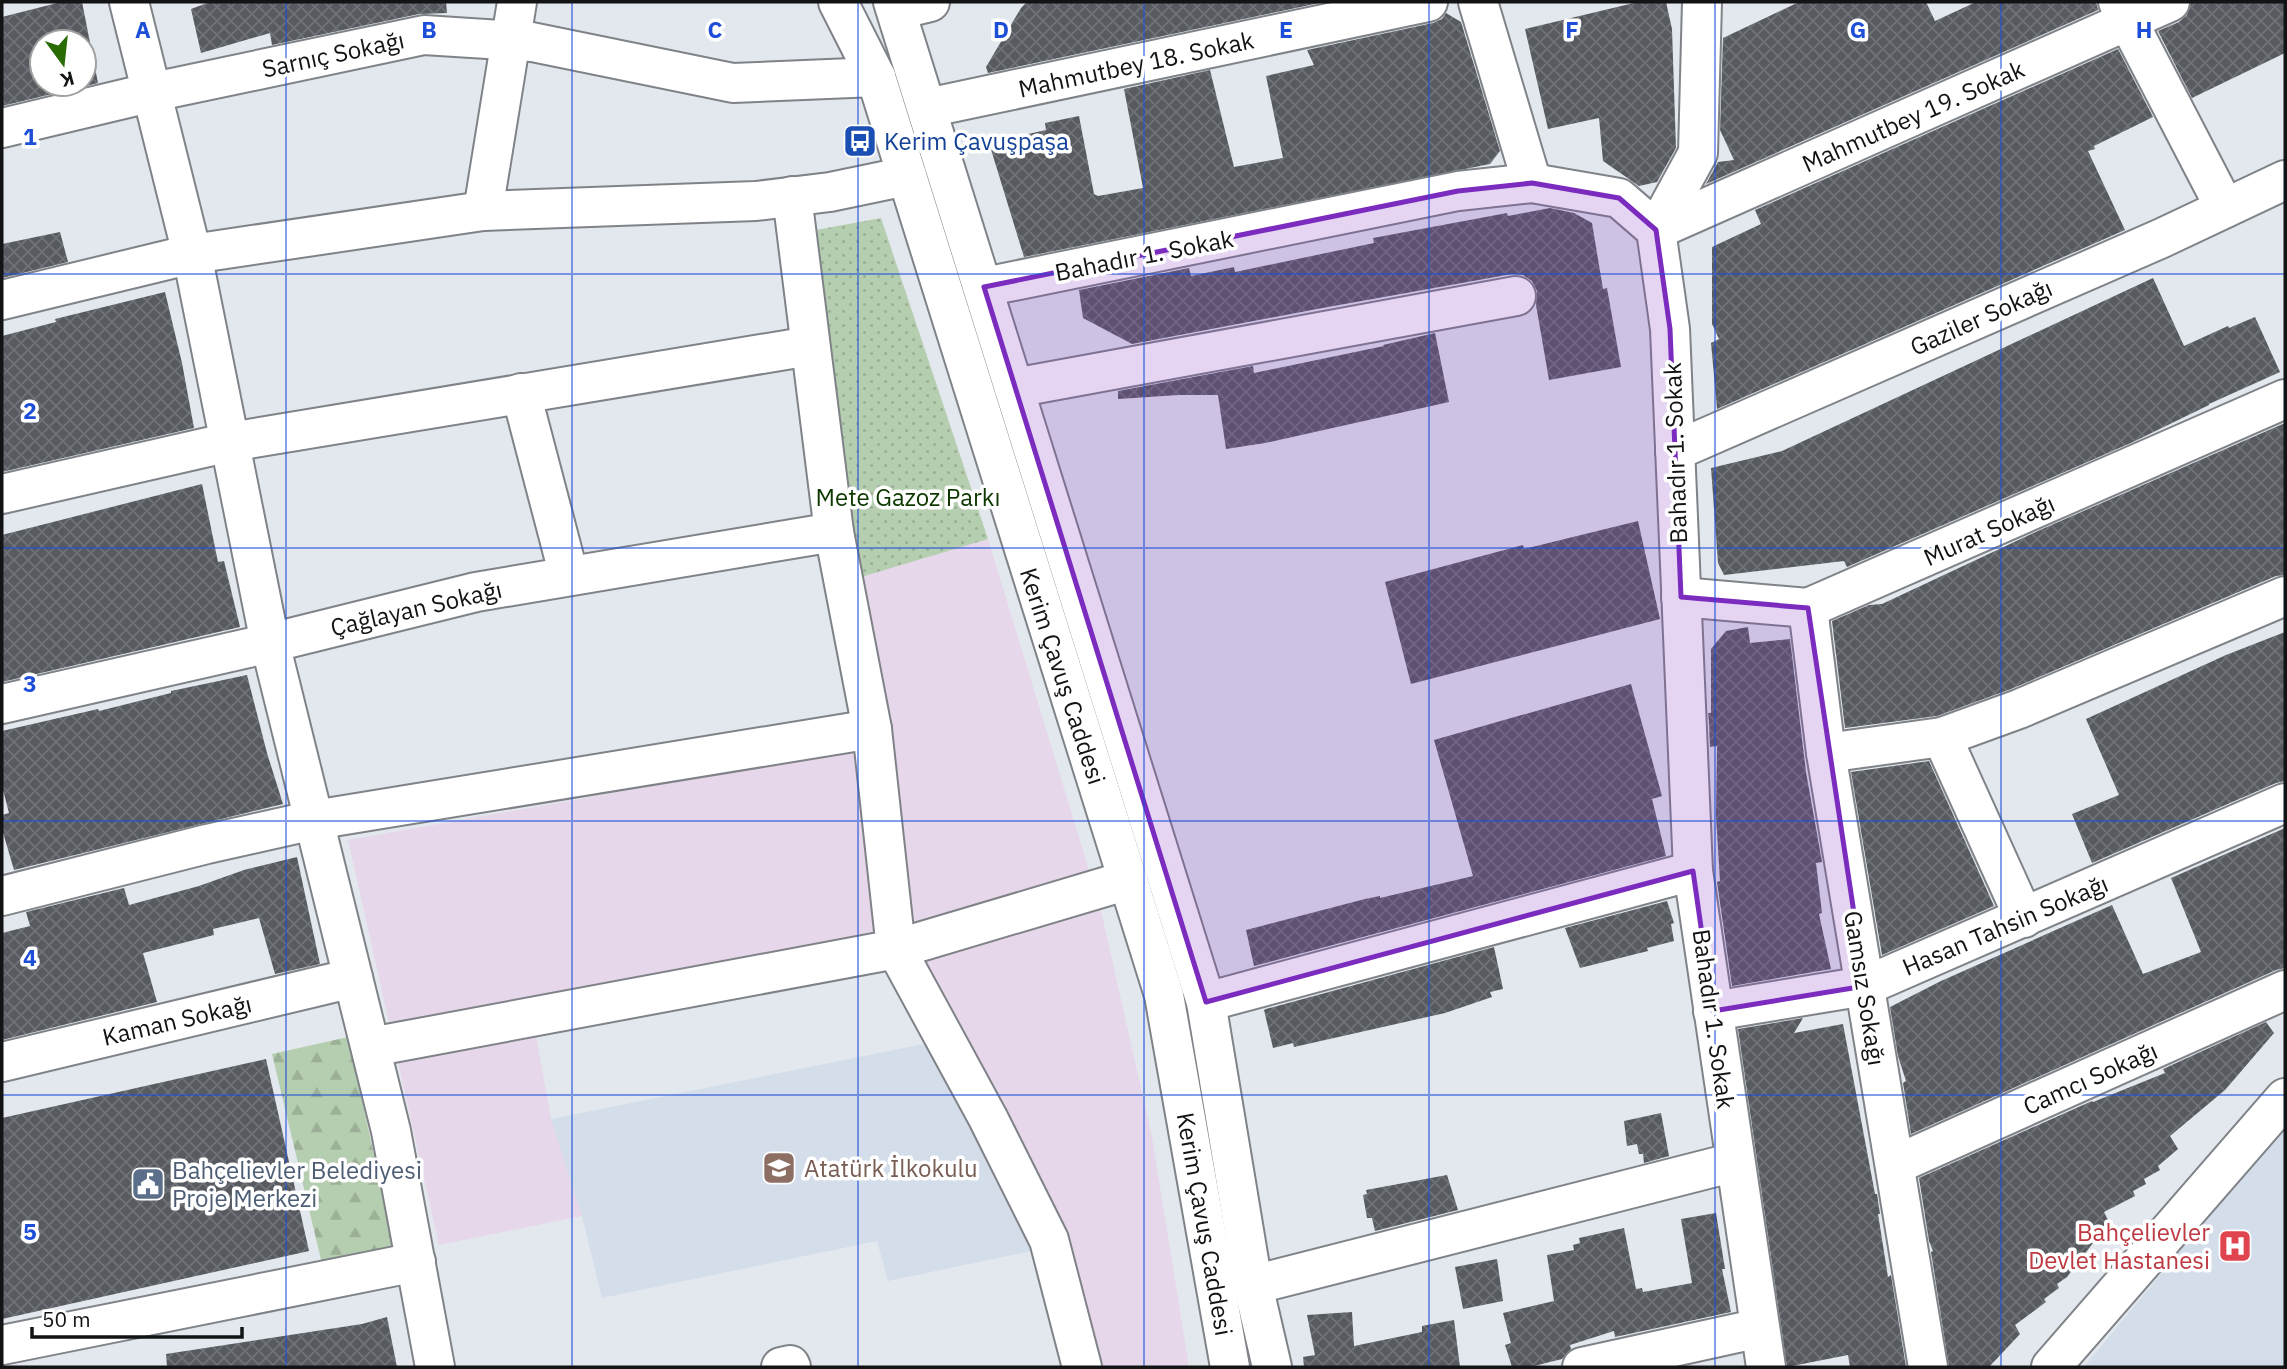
<svg xmlns="http://www.w3.org/2000/svg" width="2287" height="1369" viewBox="0 0 2287 1369" font-family="'IBM Plex Sans',sans-serif">
	<style>
		.industrial { fill: #e7d7ea }
		.built { fill: #d4ddea }
		.forest { fill: url(#forest-firs) }
		.park { fill: url(#park-dots) }
		.building { fill: url(#building-cross-hatch); fill-rule: evenodd }
		.lines { fill: none; stroke-linecap: round; stroke-linejoin: round }
		.minor-casing { stroke: #7f8388; stroke-width: 42 }
		.major-casing { stroke: #7f8388; stroke-width: 42 }
		.minor { stroke: #fff; stroke-width: 38 }
		.major { stroke: #fff; stroke-width: 38 }
		.marked { fill: #7b2cbf; fill-opacity: 0.2; stroke: #7b2cbf; stroke-width: 5; stroke-linejoin: round }
		.grid { fill: none; stroke: #1d4ed8; stroke-width: 2; stroke-opacity: 0.55 }
		.labels { text-anchor: middle; dominant-baseline: central; stroke-width: 7; stroke-linejoin: round; paint-order: stroke }
		.street-label { font-size: 24px; fill: #111315; stroke: #fff }
		.transit-label { font-size: 24px; fill: #164399; stroke: #fff; text-anchor: start }
		.park-label { font-size: 24px; fill: #0d3900; stroke: #fff }
		.education-label { font-size: 24px; fill: #785e54; stroke: #fff; text-anchor: start }
		.service-label { font-size: 24px; fill: #4e5e75; stroke: #fff; text-anchor: start }
		.health-label { font-size: 24px; fill: #be3a42; stroke: #fff; text-anchor: end }
		.grid-label { font-size: 23px; text-anchor: middle; font-weight: bold; fill: #1d4ed8; stroke: #fff; stroke-width: 7; stroke-linejoin: round; paint-order: stroke }
	</style>
	<defs>
		<pattern id="forest-firs" width="22" height="20" patternUnits="userSpaceOnUse" patternTransform="scale(1.75)"><rect width="22" height="20" fill="#b6ceb0"/><path d="M5 1l3.5 6h-7zM16 11l3.5 6h-7z" fill="#9bb096"/></pattern>
		<pattern id="park-dots" width="8" height="8" patternUnits="userSpaceOnUse" patternTransform="scale(1.75)"><rect width="8" height="8" fill="#b6ceb0"/><path d="M2 2h.1M6 6h.1" fill="none" stroke="#9bb096" stroke-width="1.8" stroke-linecap="round"/></pattern>
		<pattern id="building-cross-hatch" width="8" height="8" patternUnits="userSpaceOnUse" patternTransform="scale(1.75)"><rect width="8" height="8" fill="#575b60"/><path d="M0 0l8 8M0 8l8-8" fill="none" stroke="#6f7276"/></pattern>
	</defs>
	<rect width="100%" height="100%" fill="#e3e8ee"/>
	<path class="industrial" d="M988,539L1100,906L1152,1137L1189,1367H1066L1036,1250L924,1044L895,960L535,1030L551,1119L582,1216L439,1245L348,840L850,751L858,578Z"/>
	<g class="built">
		<path d="M924,1044L1036,1250L888,1281L877,1241L602,1298L582,1216L551,1119Z"/>
		<path d="M2285,1124V1367H2084Z"/>
	</g>
	<path class="forest" d="M348,1037L395,1250L322,1264L272,1054Z"/>
	<path class="park" d="M881,218L988,539L858,578L805,232Z"/>
	<g class="building">
		<path d="M61,2H82L98,83L2,106V17ZM42,42H84V84H42Z"/>
		<path d="M210,2H446L447,13L419,14L272,45L270,33L201,53L191,9Z"/>
		<path d="M1027,2H1324L988,73L986,67L1021,8Z"/>
		<path d="M1638,2H1666L1672,29L1676,148L1657,182L1639,186L1603,161L1599,118L1548,129L1525,29Z"/>
		<path d="M1799,2H1926L1935,21L1976,2H2096L2098,10L1706,184L1718,162L1734,160L1720,130L1723,38Z"/>
		<path d="M2191,2H2285V53L2192,98L2158,31L2179,22L2187,15Z"/>
		<path d="M1446,13L1461,22L1500,151L1490,164L1024,257L989,143L1046,130L1045,123L1079,116L1094,194L1098,196L1143,188L1124,89L1210,70L1234,167L1283,158L1266,76L1314,65L1307,50L1433,23L1442,19Z"/>
		<path d="M2118,49L2153,117L2094,146L2095,149L2088,151L2125,230L1717,409L1711,343L1719,339L1712,324V247L1761,224L1755,210Z"/>
		<path d="M1550,208L1574,213L1592,223L1603,289L1607,288L1621,367L1549,380L1536,305L1537,291L1532,281L1523,275L1512,274L1317,309L1132,344L1083,318L1079,290L1189,268L1191,276L1234,267L1235,272L1374,243L1373,238L1507,213L1508,216Z"/>
		<path d="M60,232L68,262L2,278V244Z"/>
		<path d="M2153,278L2184,346L2228,326L2229,328L2255,317L2280,372L2209,404V405L2133,442L1847,567L1844,561L1724,575L1718,563L1711,468L1782,451Z"/>
		<path d="M165,292L182,363L194,428L2,472V336L56,322L55,319Z"/>
		<path d="M1435,333L1449,402L1265,443L1226,449L1218,395H1179L1118,399V391L1253,366L1254,373L1384,346L1383,345Z"/>
		<path d="M2285,423V575L2276,576L2011,689L1937,716L1845,728L1832,621L1869,605L1882,604L2040,530Z"/>
		<path d="M202,484L218,562L224,561L240,627L2,682V535Z"/>
		<path d="M1638,521L1660,619L1411,684L1385,582L1523,545L1524,549Z"/>
		<path d="M1748,627L1750,643L1790,639L1806,772L1822,862L1816,863L1822,913L1819,914L1831,969L1732,986L1717,882L1720,881L1716,816L1717,746L1710,747L1709,721L1708,713H1711V649L1726,631Z"/>
		<path d="M2285,632V781L2276,783L2092,863L2072,814L2119,795L2086,719L2226,655Z"/>
		<path d="M247,675L267,753L283,804L14,870L2,829V815L9,813L2,786V731L98,709L99,711L171,693V691Z"/>
		<path d="M1631,684L1662,796L1652,799L1666,856L1254,966L1246,930L1365,899L1380,896V898L1473,876L1434,740Z"/>
		<path d="M1929,761L1994,906L1882,955L1851,772Z"/>
		<path d="M2285,828V968L2276,970L1911,1134L1903,1083L1906,1081L1898,1056L1890,1007L1941,981L2112,905L2143,974L2201,952L2171,878Z"/>
		<path d="M297,857L320,964L275,974L259,918L213,929L214,935L143,953L157,1002L2,1040V933L30,926L26,912L124,888L129,905L199,886L244,870Z"/>
		<path d="M1667,901L1674,923L1671,924L1674,941L1647,948L1648,951L1580,968L1565,928Z"/>
		<path d="M1494,947L1503,989L1490,992L1492,997L1445,1013L1294,1047L1293,1043L1273,1048L1264,1010L1266,1009Z"/>
		<path d="M1803,1018L1794,1033L1843,1024L1875,1194H1877L1880,1214H1878L1888,1277L1891,1275L1906,1367H1850L1848,1355L1787,1367L1738,1029Z"/>
		<path d="M2266,1022L2274,1033L2225,1090L2170,1136L2178,1149L2158,1166L2160,1170L2144,1179L2146,1184L2133,1191L2135,1196L2104,1212L2109,1222L2067,1277L2057,1284L2059,1288L2044,1299L2046,1302L2015,1325L2020,1334L1989,1367H1949L1931,1252L1933,1251L1929,1241L1919,1178L2092,1101L2093,1102L2165,1073L2163,1069Z"/>
		<path d="M266,1059L309,1251L2,1319V1118Z"/>
		<path d="M1661,1113L1669,1156L1644,1163L1643,1154H1639L1637,1144L1627,1146L1624,1121Z"/>
		<path d="M1447,1175L1458,1210L1375,1231L1372,1218H1367L1363,1195L1367,1194L1366,1190Z"/>
		<path d="M1716,1213L1725,1269H1722L1731,1312L1615,1337L1614,1331L1570,1345L1571,1349L1562,1359L1530,1367H1512L1505,1345L1511,1343L1503,1313L1554,1301L1547,1255L1574,1250L1573,1245L1580,1243L1579,1238L1624,1228L1636,1289L1642,1288L1643,1292L1692,1283L1681,1219Z"/>
		<path d="M1497,1259L1503,1301L1463,1309L1455,1267Z"/>
		<path d="M1352,1312L1354,1346L1422,1332V1326L1454,1320L1460,1367H1304L1303,1357L1315,1355L1307,1315Z"/>
		<path d="M387,1317L397,1367H167L166,1354L362,1324Z"/>
	</g>
	<g class="lines">
		<defs>
			<g id="minor">
				<path d="M129,2L192,254L270,643L391,1131L435,1367"/>
				<path d="M1478,2L1532,183"/>
				<path d="M2118,2L2225,208"/>
				<path d="M897,10L930,2"/>
				<path d="M927,108L1428,2"/>
				<path d="M2,128L153,92L424,35L532,42L733,83L876,77"/>
				<path d="M483,211L517,2"/>
				<path d="M1656,230L2170,2"/>
				<path d="M1656,230L1698,153L1702,2"/>
				<path d="M984,287L1458,191L1532,183L1619,198L1656,230L1670,329L1693,871L1766,1367"/>
				<path d="M2,300L192,254L483,211L756,201L830,192L907,176"/>
				<path d="M1014,388L1516,296"/>
				<path d="M521,393L569,576"/>
				<path d="M1675,451L2162,238L2285,180"/>
				<path d="M2,494L230,442L810,346"/>
				<path d="M1681,597L1808,608L2285,399"/>
				<path d="M1808,608L1826,753L1928,1367"/>
				<path d="M2,704L270,643L476,592L834,532"/>
				<path d="M1942,737L2024,918"/>
				<path d="M1826,753L1942,737L2019,709L2285,596"/>
				<path d="M2,896L207,844L314,820L872,729"/>
				<path d="M1206,1002L1693,871"/>
				<path d="M1713,1011L1865,986L2285,803"/>
				<path d="M371,1047L896,949L872,729L834,532L792,196"/>
				<path d="M2,1062L353,978"/>
				<path d="M1895,1165L2285,990"/>
				<path d="M1253,1285L1735,1162"/>
				<path d="M2,1345L416,1262"/>
				<path d="M781,1367L790,1365L791,1367"/>
				<path d="M1082,1367L1049,1240L988,1118L896,949L1128,880"/>
				<path d="M1582,1367L1760,1328"/>
				<path d="M2051,1367L2285,1098"/>
			</g>
			<g id="major">
				<path d="M838,2L876,77L1164,995L1230,1367"/>
				<path d="M893,2L1206,1002L1253,1285L1272,1367"/>
			</g>
		</defs>
		<use href="#minor" class="minor-casing"/>
		<use href="#major" class="major-casing"/>
		<use href="#minor" class="minor"/>
		<use href="#major" class="major"/>
	</g>
	<path class="marked" d="M1532,183L1619,198L1656,230L1670,329L1681,597L1808,608L1865,986L1713,1011L1693,871L1206,1002L984,287L1458,191Z"/>
	<path class="grid" d="M286,2V1367M572,2V1367M858,2V1367M1144,2V1367M1429,2V1367M1715,2V1367M2001,2V1367M2,274H2285M2,548H2285M2,821H2285M2,1095H2285"/>
	<defs>
		<symbol id="bus-square" viewBox="-11 -11 22 22"><rect x="-9" y="-9" width="18" height="18" rx="4" fill="#1a4fb4" stroke="#fff"/><path d="M-5-6H5V4H4V6H2V4H-2V6H-4V4H-5ZM-3.5-4V0h7V-4ZM-3.5 1.2v1.5H-2V1.2ZM2 1.2v1.5H3.5V1.2Z" fill="#fff"/></symbol>
		<symbol id="school-square" viewBox="-11 -11 22 22"><rect x="-9" y="-9" width="18" height="18" rx="4" fill="#8d6e63" stroke="#fff"/><path d="M0-5L7-2L0 1L-7-2ZM-4 1L0 2.5L4 1V4Q0 6-4 4Z" fill="#fff"/></symbol>
		<symbol id="civic-square" viewBox="-11 -11 22 22"><rect x="-9" y="-9" width="18" height="18" rx="4" fill="#5c6f8a" stroke="#fff"/><path d="M-.6-6.5H3V-4.5H.6V-3L4-1V1h2V6H-6V1h2V-1L-.6-3ZM-1.2 2.5V6h2.4V2.5Z" fill="#fff"/></symbol>
		<symbol id="hospital-square" viewBox="-11 -11 22 22"><rect x="-9" y="-9" width="18" height="18" rx="4" fill="#e0444e" stroke="#fff"/><path d="M-5-5h3v3.5h4V-5h3V5h-3V1.5h-4V5h-3Z" fill="#fff"/></symbol>
	</defs>
	<g fill-rule="evenodd">
		<use href="#bus-square" x="841" y="122" width="38" height="38"/>
		<use href="#school-square" x="760" y="1149" width="38" height="38"/>
		<use href="#civic-square" x="129" y="1165" width="38" height="38"/>
		<use href="#hospital-square" x="2216" y="1227" width="38" height="38"/>
	</g>
	<g class="labels">
		<g class="street-label">
			<text transform="translate(333 54) rotate(-12)">Sarnıç Sokağı</text>
			<text transform="translate(1136 64) rotate(-12)">Mahmutbey 18. Sokak</text>
			<text transform="translate(1913 116) rotate(-24)">Mahmutbey 19. Sokak</text>
			<text transform="translate(1144 255) rotate(-11)">Bahadır 1. Sokak</text>
			<text transform="translate(1981 317) rotate(-24)">Gaziler Sokağı</text>
			<text transform="translate(1675 453) rotate(-92)">Bahadır 1. Sokak</text>
			<text transform="translate(1989 530) rotate(-24)">Murat Sokağı</text>
			<text transform="translate(416 608) rotate(-13)">Çağlayan Sokağı</text>
			<text transform="translate(1063 676) rotate(72)">Kerim Çavuş Caddesi</text>
			<text transform="translate(2005 925) rotate(-23)">Hasan Tahsin Sokağı</text>
			<text transform="translate(1865 988) rotate(81)">Gamsız Sokağı</text>
			<text transform="translate(1714 1019) rotate(82)">Bahadır 1. Sokak</text>
			<text transform="translate(177 1020) rotate(-13)">Kaman Sokağı</text>
			<text transform="translate(2090 1078) rotate(-24)">Camcı Sokağı</text>
			<text transform="translate(1205 1224) rotate(80)">Kerim Çavuş Caddesi</text>
		</g>
		<g class="transit-label">
			<text x="884" y="141">Kerim Çavuşpaşa</text>
		</g>
		<g class="park-label">
			<text x="908" y="497">Mete Gazoz Parkı</text>
		</g>
		<g class="education-label">
			<text x="804" y="1168">Atatürk İlkokulu</text>
		</g>
		<g class="service-label">
			<text x="172" y="1170">Bahçelievler Belediyesi<tspan x="172" dy="28">Proje Merkezi</tspan></text>
		</g>
		<g class="health-label">
			<text x="2210" y="1232">Bahçelievler<tspan x="2210" dy="28">Devlet Hastanesi</tspan></text>
		</g>
	</g>
	<g class="grid-label">
		<text x="143" y="38">A</text>
		<text x="429" y="38">B</text>
		<text x="715" y="38">C</text>
		<text x="1001" y="38">D</text>
		<text x="1286" y="38">E</text>
		<text x="1572" y="38">F</text>
		<text x="1858" y="38">G</text>
		<text x="2144" y="38">H</text>
		<text x="30" y="145">1</text>
		<text x="30" y="419">2</text>
		<text x="30" y="692">3</text>
		<text x="30" y="966">4</text>
		<text x="30" y="1240">5</text>
	</g>
	<rect width="2287" height="1369" fill="none" stroke="#111315" stroke-width="7"/>
	<g transform="translate(63 63) rotate(165)"><circle r="33" fill="#ffffff" stroke="#a0a1a1" stroke-width="2"/>
	<path d="M0-5L12 26L0 18L-12 26Z" fill="#296c03"/>
	<text y="-10" font-size="19" font-weight="bold" text-anchor="middle" fill="#111315">K</text>
	</g>
	<path d="M32 1327v10h210v-10" fill="none" stroke="#111315" stroke-width="3.5"/>
	<text x="42" y="1327" font-size="21" fill="#111315" stroke="#ffffff" stroke-width="5" paint-order="stroke">50 m</text>
</svg>
